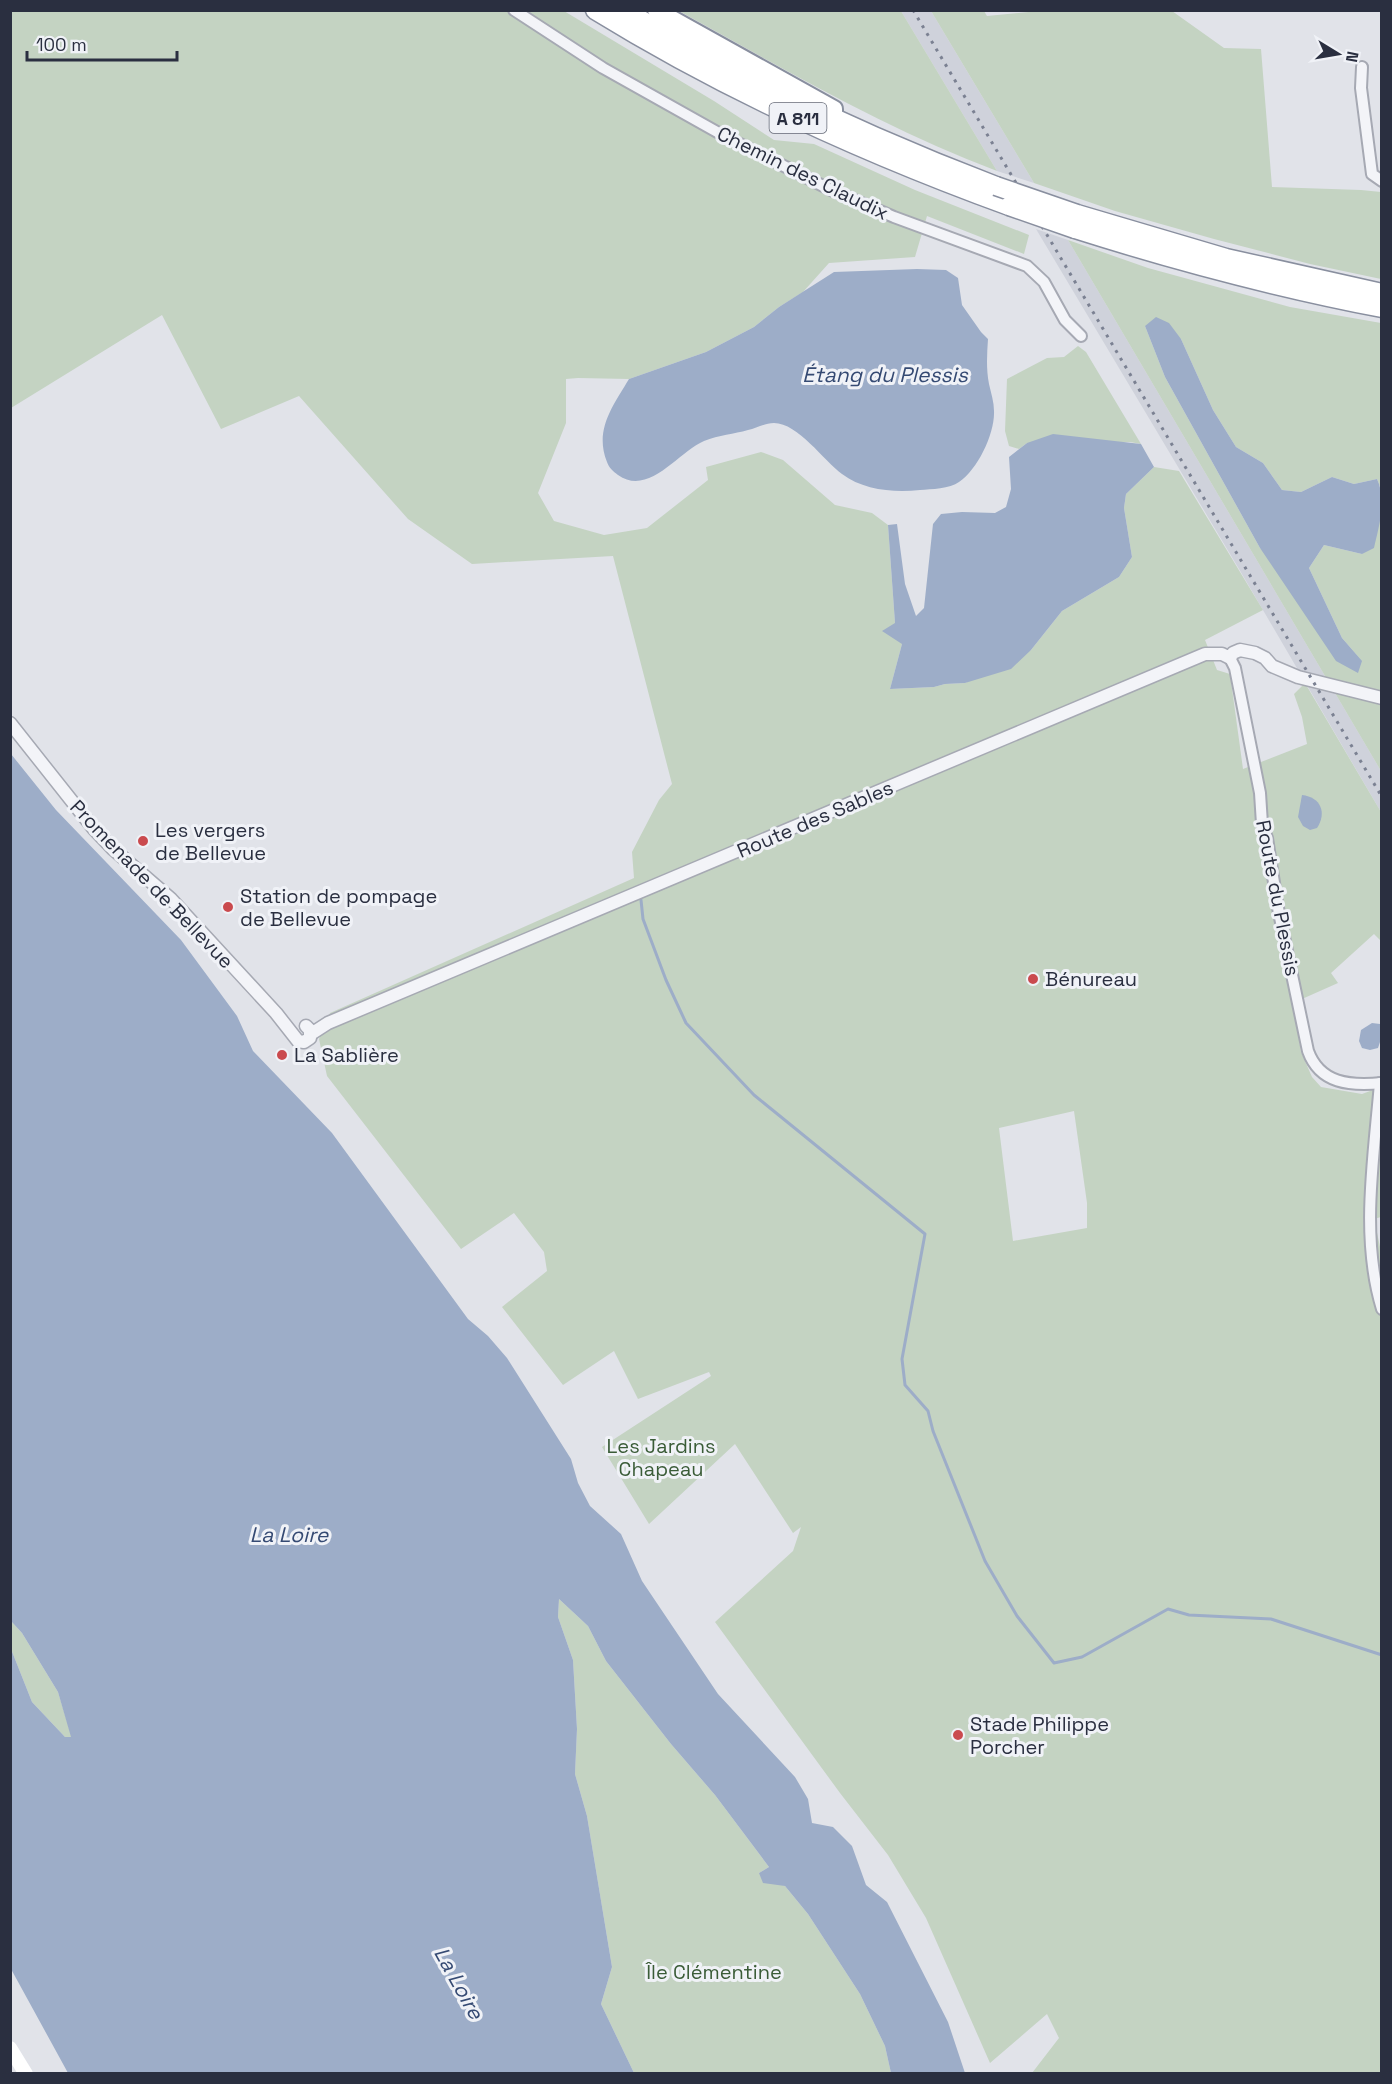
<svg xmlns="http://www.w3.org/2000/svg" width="1392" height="2084" viewBox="0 0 1392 2084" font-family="'Space Grotesk',sans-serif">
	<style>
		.built { fill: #cfd2db }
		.green { fill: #c4d3c2; fill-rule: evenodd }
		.water { fill: #9dadc8 }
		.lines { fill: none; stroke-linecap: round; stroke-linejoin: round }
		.stream { stroke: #9dadc8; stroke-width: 3 }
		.minor-casing { stroke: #a6a9b3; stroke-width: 14 }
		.tertiary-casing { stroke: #a6a9b3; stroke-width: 15 }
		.trunk-casing { stroke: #898f9f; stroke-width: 20 }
		.motorway-casing { stroke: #898f9f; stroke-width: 21 }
		.minor { stroke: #f3f4f8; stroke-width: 10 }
		.tertiary { stroke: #f3f4f8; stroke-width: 12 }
		.secondary { stroke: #fff; stroke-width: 14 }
		.trunk { stroke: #fff; stroke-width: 16 }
		.motorway { stroke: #fff; stroke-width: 18 }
		.rail { stroke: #7b8192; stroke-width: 3; stroke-dasharray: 3 6; stroke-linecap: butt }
		.motorway-bridge-casing { stroke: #898f9f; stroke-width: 21; stroke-linecap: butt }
		.motorway-bridge { stroke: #fff; stroke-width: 18 }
		.poi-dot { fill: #ca4a4e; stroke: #f0f2f7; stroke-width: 2 }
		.labels { text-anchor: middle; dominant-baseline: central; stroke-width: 6; stroke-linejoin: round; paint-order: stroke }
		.shield { fill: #f0f2f7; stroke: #656a77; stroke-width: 1.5 }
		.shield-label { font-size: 18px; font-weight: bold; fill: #2a2f40 }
		.street-label { font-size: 20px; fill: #2a2f40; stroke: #f0f2f7 }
		.poi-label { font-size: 20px; fill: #2a2f40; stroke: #f0f2f7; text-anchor: start }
		.park-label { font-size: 20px; fill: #3a5c37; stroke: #f0f2f7 }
		.water-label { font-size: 21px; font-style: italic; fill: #354a73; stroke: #f0f2f7 }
	</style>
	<rect width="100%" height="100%" fill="#e1e3e9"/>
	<g class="built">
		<path d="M901,11H931L1034,183L997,171Z"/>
		<path d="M1036,229L1068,240L1381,771V812L1239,569Z"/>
	</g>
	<g class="green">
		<path d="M1048,10L1172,11L1224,48L1261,49L1272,187L1361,190L1381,192V279L1310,264L1214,239L1115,211L1034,183L931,11H984L987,16Z"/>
		<path d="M11,11H564L714,101L774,140L814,144L915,190L1029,235L1024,254L927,216L915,257L829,263L803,292L779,307L754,327L706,352L629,379L578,378L566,379V423L538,493L554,521L604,535L647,528L708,480L706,467L761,452L783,460L835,505L872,513L888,525L895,623L902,644L890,689L934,687L945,684L965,683L1031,650L1062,611L1119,577L1132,557L1124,508L1126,494L1154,467L1179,471L1263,610L1205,640L1217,670L1230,674L1243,769L1307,744L1302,717L1294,694L1305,683L1381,812V941L1374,934L1331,973L1338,983L1293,1003L1301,1052L1312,1077L1321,1087L1362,1094L1381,1087V1217L1374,1219L1382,1256L1381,2073H1032L1059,2038L1047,2014L990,2063L926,1918L888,1855L840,1793L715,1622L793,1551L801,1527L793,1533L735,1444L649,1524L602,1447L711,1376L709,1372L638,1399L614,1351L563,1385L502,1307L547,1271L544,1252L514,1213L461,1249L327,1076L319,1039L330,1013L634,878L632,852L659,800L672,784L613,556L472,564L408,519L299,396L221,429L162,315L11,408ZM1074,1111L1087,1203V1228L1013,1241L999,1128Z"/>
		<path d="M679,11H901L997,171C886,129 782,68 679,11Z"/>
		<path d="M1068,240L1148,268L1290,307L1381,323V489L1377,479L1354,484L1332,477L1301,492L1282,490L1263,463L1236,447L1213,410L1181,339L1145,326L1165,377L1260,548L1362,661L1342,638L1309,568L1324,545L1362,554L1381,503V771Z"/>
		<path d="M1078,346L1086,352L1141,444L1130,442L1027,443L1019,449L1009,446L1005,431L1007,379L1047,358L1064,357Z"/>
		<path d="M559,1599L588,1626L606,1661L671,1744L715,1795L769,1867L759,1873L785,1886L808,1914L860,1994L885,2046L891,2073H634L601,2004L612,1967L587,1816L575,1774L577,1729L573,1660L558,1617Z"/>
		<path d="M11,1621L22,1633L58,1692L72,1738L65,1737L32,1702L11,1649Z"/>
	</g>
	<g class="water">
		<path d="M917,269L946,270L958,278L962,305L981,332L988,339C987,354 986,368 989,384C991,393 994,402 994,411C995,433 978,469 959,482C950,489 931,489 920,490C894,493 863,490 842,474C824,461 798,423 774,423C765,423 757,428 748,430C734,434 719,435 704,441C678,452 649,497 618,475C613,471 609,468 607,462C594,430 613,406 629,379L706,352L754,327L779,307L834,272Z"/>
		<path d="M1156,317L1169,323L1181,339L1213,410L1236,447L1263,463L1282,490L1301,492L1332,477L1354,484L1377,479C1387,500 1379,526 1374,548L1362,554L1324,545L1309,568L1342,638L1362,661L1358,673L1336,661L1260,548L1165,377L1145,326Z"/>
		<path d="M1053,434L1141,444L1154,467L1126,494L1124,508L1132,557L1119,577L1062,611L1031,650L1011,669L965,683L945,684L934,687L890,689L902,644L882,631L895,623L888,525L897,524L905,584L916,616L924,608L933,524L941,514L962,512L995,513L1006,507L1011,489L1009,457L1027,443Z"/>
		<path d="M11,754L56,810L181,940L237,1016L253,1051L332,1133L468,1319L488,1336L507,1358L571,1459L578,1483L590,1506L621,1534L642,1581L718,1694L795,1777L808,1799L812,1823L833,1827L852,1846L866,1885L887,1902L948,2022L965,2073H891L885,2046L860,1994L808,1914L785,1886L763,1883L759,1873L769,1867L715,1795L671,1744L606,1661L588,1626L559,1599L558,1617L573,1660L577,1729L575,1774L587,1816L612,1967L601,2004L634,2073H68L11,1969V1649L32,1702L65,1737H71L58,1692L22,1633L11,1621Z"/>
		<path d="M1302,795C1321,797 1327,813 1317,828L1310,830L1303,826L1298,817Z"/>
		<path d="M1372,1023L1380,1024L1381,1039L1378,1048L1370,1050L1362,1048L1359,1041L1361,1030Z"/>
	</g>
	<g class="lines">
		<path class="stream" d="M641,900L643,919L666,980L686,1023L754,1095L925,1234L902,1359L905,1385L928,1411L933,1431L985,1561L1017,1616L1054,1663L1082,1657L1168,1609L1189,1615L1271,1619L1382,1655"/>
		<defs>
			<g id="minor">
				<path d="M514,10L603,68L726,137L772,160L831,190L894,217L1027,266L1044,282L1065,320L1081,336"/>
				<path d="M1362,67L1361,88L1372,174L1382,181"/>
				<path d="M1230,658L1235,668L1260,793L1262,824L1267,838L1278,908L1308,1051C1320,1084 1350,1086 1382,1083"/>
				<path d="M1380,1083C1374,1157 1360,1237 1382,1309"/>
			</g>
			<g id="tertiary">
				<path d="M10,723L94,829L113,849L171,899L276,1013L298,1041L304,1042L310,1038V1030L306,1026"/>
				<path d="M311,1034L328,1023L1205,654H1222L1230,658L1233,653L1240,650L1255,653L1265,658L1272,666L1298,677L1382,698"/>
			</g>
			<path id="trunk" d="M656,10L834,109V112"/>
			<g id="motorway">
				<path d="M595,10C725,90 866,154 1009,206"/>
				<path d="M624,10C744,79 868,137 996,186"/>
				<path d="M1077,214L1226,258L1382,293"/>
				<path d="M1075,229C1176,261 1278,288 1382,308"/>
			</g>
		</defs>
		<use href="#minor" class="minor-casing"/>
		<use href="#tertiary" class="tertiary-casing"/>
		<use href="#trunk" class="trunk-casing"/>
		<use href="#motorway" class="motorway-casing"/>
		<use href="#minor" class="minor"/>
		<use href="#tertiary" class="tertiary"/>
		<path class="secondary" d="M10,2048L26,2074"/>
		<use href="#trunk" class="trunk"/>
		<use href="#motorway" class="motorway"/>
		<path class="rail" d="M913,10L1382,797"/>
		<defs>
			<g id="motorway-bridge">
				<path d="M996,186L1077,214"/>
				<path d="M1009,206L1075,229"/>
			</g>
		</defs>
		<use href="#motorway-bridge" class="motorway-bridge-casing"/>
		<use href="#motorway-bridge" class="motorway-bridge"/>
	</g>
	<g class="poi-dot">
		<circle cx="143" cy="841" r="6"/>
		<circle cx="228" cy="907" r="6"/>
		<circle cx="1033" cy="979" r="6"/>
		<circle cx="282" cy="1055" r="6"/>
		<circle cx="958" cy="1735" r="6"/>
	</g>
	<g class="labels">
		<rect class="shield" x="769.5" y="103" width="57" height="30" rx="4.5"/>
		<g class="shield-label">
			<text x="798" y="118">A 811</text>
		</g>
		<g class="street-label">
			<text transform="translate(803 173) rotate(26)">Chemin des Claudix</text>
			<text transform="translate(815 819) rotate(-23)">Route des Sables</text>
			<text transform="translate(152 884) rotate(46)">Promenade de Bellevue</text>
			<text transform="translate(1278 898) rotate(79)">Route du Plessis</text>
		</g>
		<g class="poi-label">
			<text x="155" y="830">Les vergers<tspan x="155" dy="23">de Bellevue</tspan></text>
			<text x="240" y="896">Station de pompage<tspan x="240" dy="23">de Bellevue</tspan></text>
			<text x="1045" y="979">Bénureau</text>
			<text x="294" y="1055">La Sablière</text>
			<text x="970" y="1724">Stade Philippe<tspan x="970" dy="23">Porcher</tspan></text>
		</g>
		<g class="park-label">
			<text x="661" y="1446">Les Jardins<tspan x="661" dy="23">Chapeau</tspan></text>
			<text x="714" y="1972">Île Clémentine</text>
		</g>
		<g class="water-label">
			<text x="885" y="374">Étang du Plessis</text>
			<text x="289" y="1534">La Loire</text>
			<text transform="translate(459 1983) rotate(61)">La Loire</text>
		</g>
	</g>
	<rect width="1392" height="2084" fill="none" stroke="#2a2f40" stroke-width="24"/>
	<g transform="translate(1338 54) rotate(101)" stroke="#f0f2f7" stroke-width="4.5" paint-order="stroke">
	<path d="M0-4.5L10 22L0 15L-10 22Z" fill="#2a2f40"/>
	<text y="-9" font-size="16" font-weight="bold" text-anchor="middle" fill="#2a2f40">N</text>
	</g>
	<path d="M27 51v9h150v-9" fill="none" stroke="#2a2f40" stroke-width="3"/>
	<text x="36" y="51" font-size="18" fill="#2a2f40" stroke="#f0f2f7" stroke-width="4.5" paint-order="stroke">100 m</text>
</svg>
